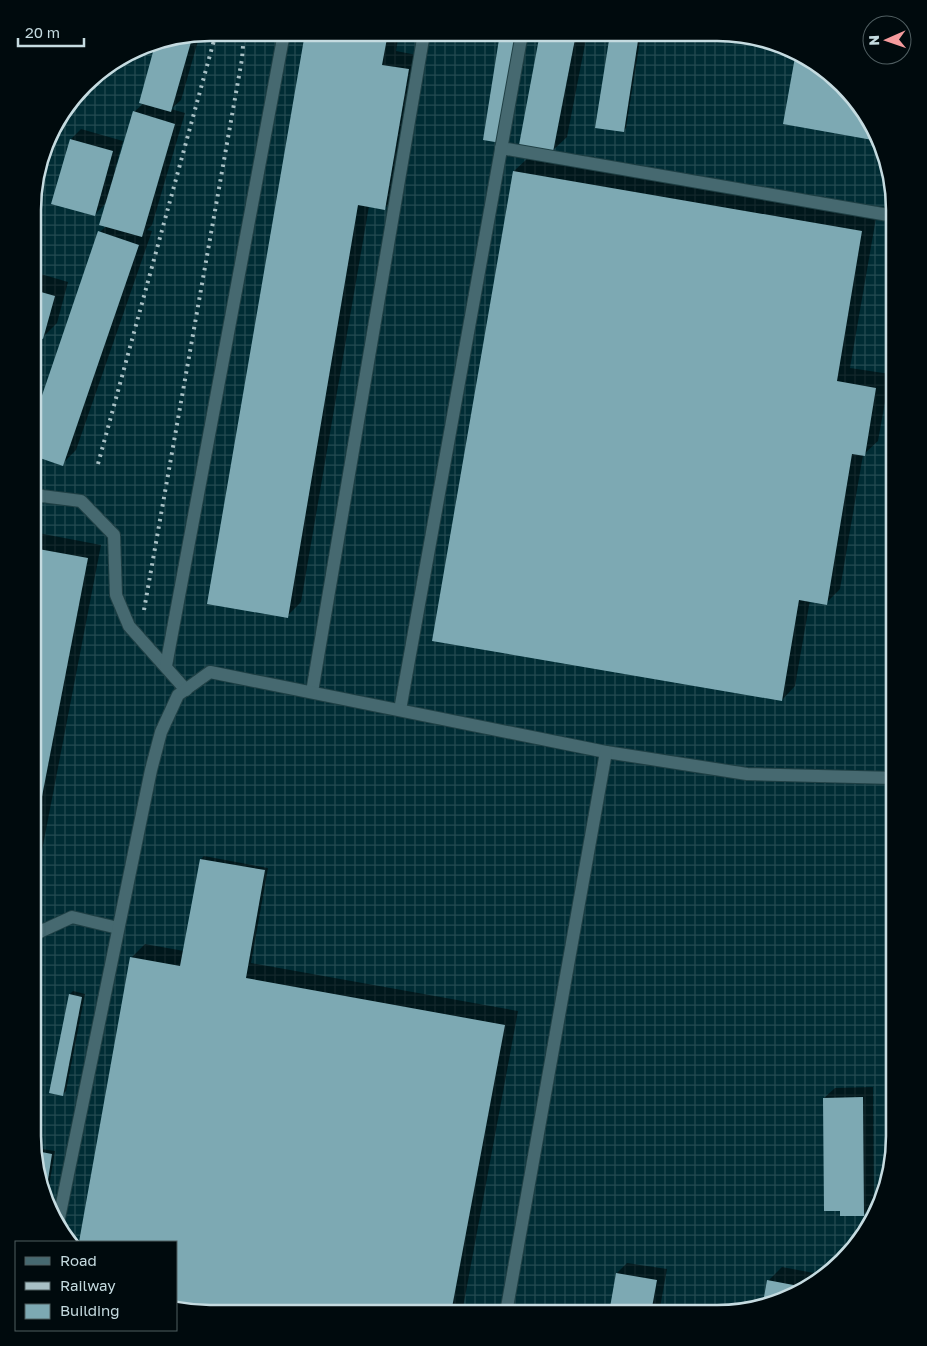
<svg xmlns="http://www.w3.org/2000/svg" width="927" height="1346" viewBox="0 0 927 1346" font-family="'Golos Text',sans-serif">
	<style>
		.industrial { fill: url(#industrial-grid) }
		.shadow { fill: #0007 }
		.building { fill: #7da9b3 }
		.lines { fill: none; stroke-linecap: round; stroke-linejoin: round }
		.minor-casing { stroke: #204045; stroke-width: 14 }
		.minor { stroke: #466970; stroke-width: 12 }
		.rail { stroke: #a8c0c5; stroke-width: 4; stroke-dasharray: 2.5 5; stroke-linecap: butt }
		.rim { fill: none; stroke: #c5dbe0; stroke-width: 2.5 }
	</style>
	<defs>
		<pattern id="industrial-grid" width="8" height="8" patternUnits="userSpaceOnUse" patternTransform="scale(1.25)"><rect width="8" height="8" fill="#002c34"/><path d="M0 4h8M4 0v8" fill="none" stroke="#244a51"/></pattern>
	</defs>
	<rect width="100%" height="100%" fill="#012228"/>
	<path class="industrial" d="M210,33L740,34L825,69L876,132L894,210V1148L864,1235L795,1295L717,1313L187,1312L176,1307V1242H74L51,1214L33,1136L34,187L56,122L93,76L153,42Z"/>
	<g class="shadow">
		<path d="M306,33H399L396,51L422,56L398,195L384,209L369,206L301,602L287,616L209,603Z"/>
		<path d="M541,33L587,34L567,137L553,150Z"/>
		<path d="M200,34L181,100L171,109L185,113L152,225L147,230L152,231L76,450L62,464L34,454V392L43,395L100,232L106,226L108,201L94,215L71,139L81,129L123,141L115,169L117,170L134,112L144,103L158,41Z"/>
		<path d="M611,34H641L626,128L623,131L596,127Z"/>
		<path d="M796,57L825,69L876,132L878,139L785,123Z"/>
		<path d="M528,158L876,218L850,368L890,374L878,441L863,455L840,589L826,603L810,600L795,686L782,700L514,171Z"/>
		<path d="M34,272L68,282L57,323L43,337L34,335Z"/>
		<path d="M33,532L101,545L33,897Z"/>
		<path d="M204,856L268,868L251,963L518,1011L462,1313L187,1312L176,1307V1242H80L131,958L145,944L184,951L201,859Z"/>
		<path d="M73,991L85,994L66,1091L63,1094L70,994Z"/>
		<path d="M873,1087L874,1204L864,1214L824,1098L835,1088Z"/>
		<path d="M35,1148L55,1151L47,1198Z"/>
		<path d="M627,1263L667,1269L659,1313H610L617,1273Z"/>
		<path d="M782,1267L819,1274L795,1295L764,1303L768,1281Z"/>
	</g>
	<g class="building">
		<path d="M305,33H388L382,65L409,69L385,210L358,205L288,618L207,604Z"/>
		<path d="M500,33H518L501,143L483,140Z"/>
		<path d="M540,33L576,34L553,152L519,145Z"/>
		<path d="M610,34H639L624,132L595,128Z"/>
		<path d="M193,35L171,112L139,103L156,41Z"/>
		<path d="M795,57L825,69L876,132L878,141L783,124Z"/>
		<path d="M133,111L175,124L142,237L99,225Z"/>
		<path d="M70,139L113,151L95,216L51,204Z"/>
		<path d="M513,171L862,231L837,381L876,388L865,456L852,454L827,605L799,600L782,701L432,641Z"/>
		<path d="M98,231L139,245L63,466L34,456V419Z"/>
		<path d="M34,290L55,296L43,339L34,336Z"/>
		<path d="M33,548L88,558L34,838H33Z"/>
		<path d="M200,859L265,870L246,978L505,1025L451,1313L187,1312L176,1307V1242H79L130,957L180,966Z"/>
		<path d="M69,994L82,997L63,1096L49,1093Z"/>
		<path d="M863,1097L864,1216H840V1211H824L823,1098Z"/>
		<path d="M36,1151L52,1154L46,1193Z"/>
		<path d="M616,1273L657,1280L651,1313H609Z"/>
		<path d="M767,1280L804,1287L795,1295L763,1303Z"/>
	</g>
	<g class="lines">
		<defs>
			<g id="minor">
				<path d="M501,148L894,216"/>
				<path d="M34,495L81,501L114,535L116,595L129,626L186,690"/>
				<path d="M166,666L284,33"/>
				<path d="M312,692L424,33"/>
				<path d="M400,710L522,33"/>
				<path d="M33,935L72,917L118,928"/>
				<path d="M58,1223L151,770L161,732L178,695L210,672L606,752L747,774L894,778"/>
				<path d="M506,1313L606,752"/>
			</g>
		</defs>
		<use href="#minor" class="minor-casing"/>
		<use href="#minor" class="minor"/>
		<g class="rail">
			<path d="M98,464L216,33"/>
			<path d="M144,610L242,59L244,33"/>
		</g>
	</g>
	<path d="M0 0H927V1346H0ZM210 41H717A169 169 0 0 1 886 210V1136A169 169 0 0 1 717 1305H210A169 169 0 0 1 41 1136V210A169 169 0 0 1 210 41Z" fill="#000a0d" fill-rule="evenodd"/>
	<path class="rim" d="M210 41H717A169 169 0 0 1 886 210V1136A169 169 0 0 1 717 1305H210A169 169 0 0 1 41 1136V210A169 169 0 0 1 210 41Z"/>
	<rect x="15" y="1241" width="162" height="90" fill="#000a0d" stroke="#4f5e61"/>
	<rect x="25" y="1257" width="25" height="8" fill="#466970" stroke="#4f5e61"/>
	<text x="60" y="1266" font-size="15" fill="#c5dbe0">Road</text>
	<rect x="25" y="1282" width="25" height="8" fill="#a8c0c5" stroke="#4f5e61"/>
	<text x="60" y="1291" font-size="15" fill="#c5dbe0">Railway</text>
	<rect x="25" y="1304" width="25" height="15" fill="#7da9b3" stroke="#4f5e61"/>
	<text x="60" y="1316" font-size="15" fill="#c5dbe0">Building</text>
	<g transform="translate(887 40) rotate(268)"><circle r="24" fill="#000a0d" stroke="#4f5e61"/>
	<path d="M0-4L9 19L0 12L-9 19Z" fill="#f59b9d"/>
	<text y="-8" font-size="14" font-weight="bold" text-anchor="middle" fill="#c5dbe0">N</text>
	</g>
	<path d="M18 38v8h66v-8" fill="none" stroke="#c5dbe0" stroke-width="2.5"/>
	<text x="25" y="38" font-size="15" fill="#c5dbe0" stroke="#000a0d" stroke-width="4" paint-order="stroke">20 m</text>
</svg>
